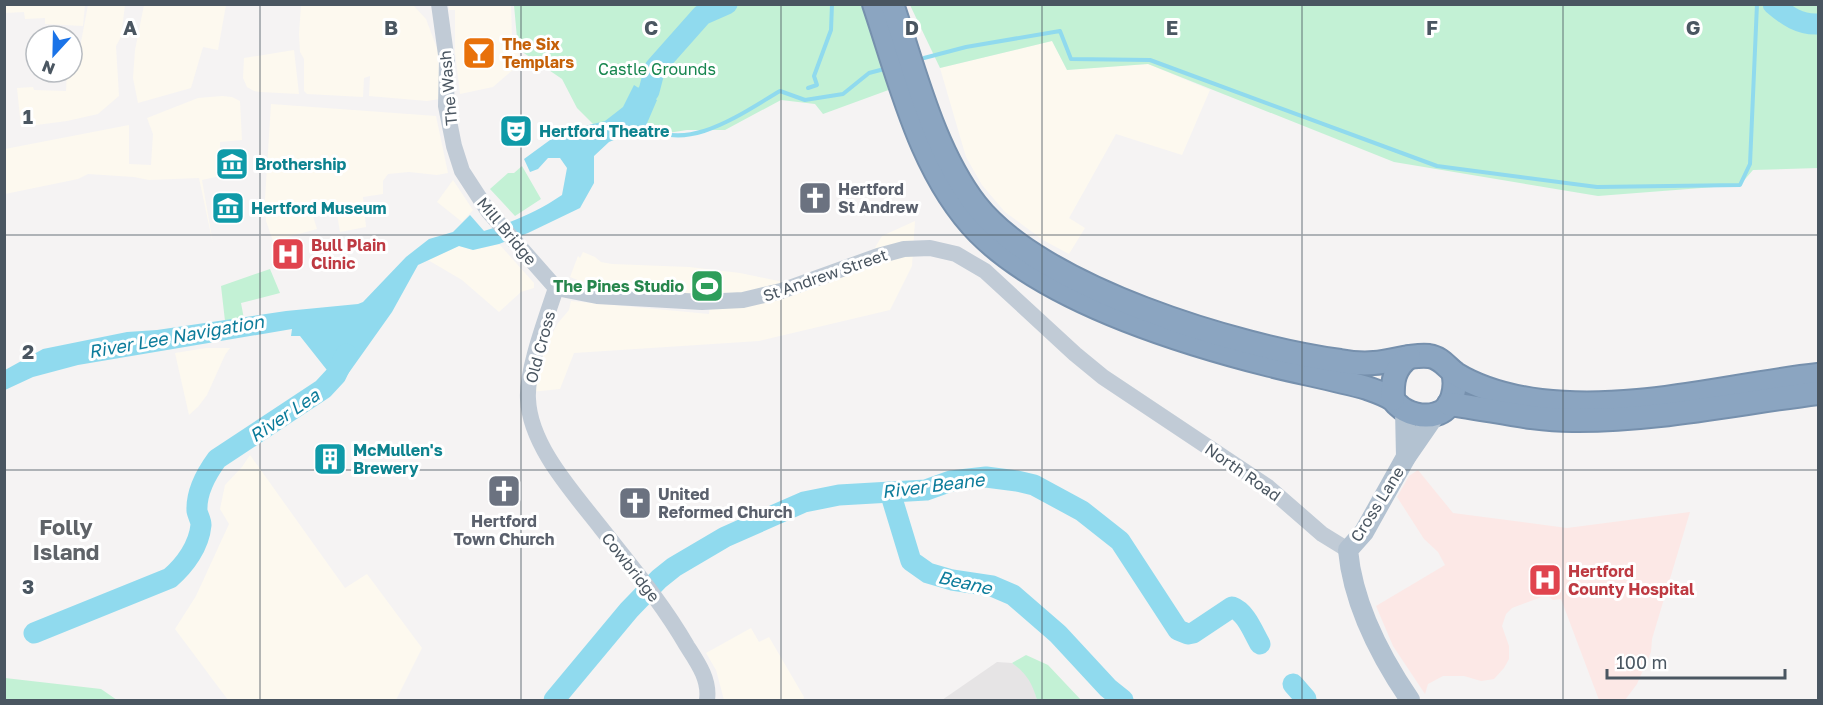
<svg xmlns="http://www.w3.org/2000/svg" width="1823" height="705" viewBox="0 0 1823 705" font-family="'Golos Text',sans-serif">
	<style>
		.commercial { fill: #fdf9ef }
		.education { fill: #e6e4e5 }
		.medical { fill: #fce8e6 }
		.green { fill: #c3f1d5 }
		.water { fill: #90daee }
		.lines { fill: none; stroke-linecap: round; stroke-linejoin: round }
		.stream { stroke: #90daee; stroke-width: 4 }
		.river { stroke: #90daee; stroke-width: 21 }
		.highway-casing { stroke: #7690ad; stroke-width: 26 }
		.secondary { stroke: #c1cbd6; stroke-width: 16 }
		.primary { stroke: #b3c2d1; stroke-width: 20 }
		.highway { stroke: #8ba5c1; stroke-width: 22 }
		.grid { fill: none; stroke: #4a5661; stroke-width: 1.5; stroke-opacity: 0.55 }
		.labels { text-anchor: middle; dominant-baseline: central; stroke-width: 6; stroke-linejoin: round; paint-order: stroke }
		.food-label { font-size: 16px; font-weight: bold; fill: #c56008; stroke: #fff; text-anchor: start }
		.park-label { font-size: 16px; fill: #17864f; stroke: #fff }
		.street-label { font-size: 16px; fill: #4a5661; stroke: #fff }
		.culture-label { font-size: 16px; font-weight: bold; fill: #0d838f; stroke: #fff; text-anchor: start }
		.worship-label { font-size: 16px; font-weight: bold; fill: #5b616d; stroke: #fff; text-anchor: start }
		.health-label { font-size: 16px; font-weight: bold; fill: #be3a42; stroke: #fff; text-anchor: start }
		.leisure-label { font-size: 16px; font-weight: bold; fill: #27864d; stroke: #fff; text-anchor: end }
		.water-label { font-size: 18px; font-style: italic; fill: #0c7c9b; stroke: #fff }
		.district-label { font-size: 22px; font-weight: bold; fill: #5f6368; stroke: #fff }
		.grid-label { font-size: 20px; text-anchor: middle; font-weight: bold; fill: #4a5661; stroke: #fff; stroke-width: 6; stroke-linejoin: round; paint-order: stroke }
	</style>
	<rect width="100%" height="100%" fill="#f5f3f3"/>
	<g class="commercial">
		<path d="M5,4L85,5L83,26L45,24V18L25,19L24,12L5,13Z"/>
		<path d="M88,5H125L121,37L116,46L119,96L98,114L67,121L21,127L17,88L33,87L34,90L66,91L67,72H72V63H77Z"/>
		<path d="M144,5H226L218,50L203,47L191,88L138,103L133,78L135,50Z"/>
		<path d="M301,5L414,6L426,19L438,51L440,99L427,101L369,96L370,76L364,78L363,97L307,94L304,91V59L300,52L299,34Z"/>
		<path d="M449,5H511L512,38L522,62L493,87L460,94L455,52V10H449Z"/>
		<path d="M1052,41L1067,70L1148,64L1210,90L1182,155L1116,134L1069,218L1085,228L1069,254L1043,240L1005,212L982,185L966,157L940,68Z"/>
		<path d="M294,50L299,94L260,92L254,91L247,87L243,78L244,58Z"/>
		<path d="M222,96L232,97L240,101L242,140L220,142V158L242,156L243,171L202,180L213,244L199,178L149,180L134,177L88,174L78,179L5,194V149L129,125V164L151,165L153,134L147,118L198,98Z"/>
		<path d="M271,104L436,116L448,173L437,175L409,172L388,174L383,181V194L363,197L366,227L340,232L337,214L315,215L313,216L317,229L273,241L266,221L265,199Z"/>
		<path d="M453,180L473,210L462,222L437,202Z"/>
		<path d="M915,221L912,266L890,310L759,341L574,353L560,389L531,392L544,349L558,323L569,310L571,301L709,314L711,295L626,290L590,285L570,277L578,256L580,258L583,252L595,257L601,262L612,264L689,267L740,273L783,282L873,251L882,236Z"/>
		<path d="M499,244L534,283V288L521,292L499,312L462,280L428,260L459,246L473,250Z"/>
		<path d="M206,348H230L225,355L207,395L198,407L189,415L175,353Z"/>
		<path d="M250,455L345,588L367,574L422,648L396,700H228L175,629L196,596L229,524L220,509L225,485L242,467Z"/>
		<path d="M751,628L759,642L769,637L804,697L803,700H724L716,670L706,653Z"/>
	</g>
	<path class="education" d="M997,662L1012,663L1026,673L1033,685L1037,700H942Z"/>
	<path class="medical" d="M1418,470L1453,513L1567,528L1690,512L1652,639L1651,652L1637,684L1625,700H1599L1561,599L1553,600L1547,595L1512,608L1506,614L1502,626L1509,646V659L1504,668L1494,679L1481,681L1464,676H1443L1428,684L1425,694L1393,646L1376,606L1445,565L1438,552L1424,539L1397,497L1409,476Z"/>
	<g class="green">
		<path d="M514,5H862L894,88L823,114L815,104L781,100L725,130H687L655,135L593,124L577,108L562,79L518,49Z"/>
		<path d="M910,5H1818V168L1753,170L1740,185L1598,196L1394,162L1148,64L1067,70L1052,41L940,68Z"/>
		<path d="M522,166L541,199L515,216L490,189L508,173H514Z"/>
		<path d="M270,269L280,293L241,303L244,319L225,321L221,286Z"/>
		<path d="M1026,655L1048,665L1081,700H1037C1032,683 1027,674 1012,663Z"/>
		<path d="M5,678L101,689L117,700H5Z"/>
	</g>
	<path class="water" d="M634,85L657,100L645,128L634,127L633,132L609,142L594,156V183L580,208L528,233L499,244L473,250L459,246L418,265L392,312L343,381L338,384L300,336H291L292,329L78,365L33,377L5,390V370L43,349L127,332L157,330L286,311L358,304L363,302L406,257L429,239L453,232L470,215L484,231C512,222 537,212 562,195L567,168L560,158H548L538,169L530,172L524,159L561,132L605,121L623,107Z"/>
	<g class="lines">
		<g class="stream">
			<path d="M924,58L966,47L1060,31L1071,59L1150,60L1437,166L1597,187L1740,185L1750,164L1757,4"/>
			<path d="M808,88L817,85L814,76L831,30L832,4"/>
			<path d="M644,124C685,156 742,113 780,91L805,100L843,94L869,73L888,68"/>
		</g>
		<g class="river">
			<path d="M1773,4C1787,16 1800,25 1818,24"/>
			<path d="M631,116L649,91L655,68L702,15L727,4"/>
			<path d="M890,492L911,561L928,573L952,580L992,586L1013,595L1058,634L1108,688L1123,700"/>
			<path d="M34,633L170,578C185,565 199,546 201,525C201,520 198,516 197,511C196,492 206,474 217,459L323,389L336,375L346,354"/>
			<path d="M1293,684L1306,699"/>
			<path d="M554,700L629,610L659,579L674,567L725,537L804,502L839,495L926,490L951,481L986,477L1017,481L1034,485L1082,511L1120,541L1178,630L1188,634L1193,633L1232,607C1246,612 1253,632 1260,644"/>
		</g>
		<defs>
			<g id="highway">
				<path d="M874,4C900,81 921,174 979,233C1046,300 1179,342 1270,365C1302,373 1335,379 1367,388C1375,391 1385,394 1392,399C1395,401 1395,403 1398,405C1407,414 1424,418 1436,414C1453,410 1457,387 1453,372"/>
				<path d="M892,4C915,71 933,149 976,205C1041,288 1238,347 1340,361C1351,363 1363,364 1374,363C1392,362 1410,354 1429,356C1442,358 1446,367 1456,374C1482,390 1511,397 1541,401C1635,412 1726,385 1818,375"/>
				<path d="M1393,399C1392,381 1394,368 1409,357"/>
				<path d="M1449,404C1490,409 1530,420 1572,420C1655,421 1737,403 1818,393"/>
			</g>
		</defs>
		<use href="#highway" class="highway-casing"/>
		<g class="secondary">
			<path d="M439,4L447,62L446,106L454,146L462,171L488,211L556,288"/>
			<path d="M556,288L597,296L702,302L743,300L781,291L878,256L904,249L930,248L956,254L985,271L1075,354L1103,377L1268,487L1322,534L1348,550"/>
			<path d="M556,288C547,316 526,371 528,399C530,446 573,492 601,528C631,566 663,604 687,646C698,663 710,680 707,700"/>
		</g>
		<g class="primary">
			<path d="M1405,410L1406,457"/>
			<path d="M1410,700C1380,656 1353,604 1348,550L1364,532L1406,457L1435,415"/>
		</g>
		<use href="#highway" class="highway"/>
	</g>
	<path class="grid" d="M260,4V700M521,4V700M781,4V700M1042,4V700M1302,4V700M1563,4V700M4,235H1818M4,470H1818"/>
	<defs>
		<symbol id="bar-square" viewBox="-11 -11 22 22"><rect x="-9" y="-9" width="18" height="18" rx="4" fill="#e8710a" stroke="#fff"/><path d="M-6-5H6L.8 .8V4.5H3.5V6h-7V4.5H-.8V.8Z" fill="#fff"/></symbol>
		<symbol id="theatre-square" viewBox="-11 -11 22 22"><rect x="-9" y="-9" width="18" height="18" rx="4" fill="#0f9aa8" stroke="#fff"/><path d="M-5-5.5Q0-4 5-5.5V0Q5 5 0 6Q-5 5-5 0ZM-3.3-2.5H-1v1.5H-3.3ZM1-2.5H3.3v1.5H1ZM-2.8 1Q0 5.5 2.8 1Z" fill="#fff"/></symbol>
		<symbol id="museum-square" viewBox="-11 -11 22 22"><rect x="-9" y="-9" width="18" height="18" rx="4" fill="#0f9aa8" stroke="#fff"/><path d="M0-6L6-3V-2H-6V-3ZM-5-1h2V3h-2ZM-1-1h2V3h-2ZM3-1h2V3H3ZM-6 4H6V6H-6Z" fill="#fff"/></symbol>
		<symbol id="church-square" viewBox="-11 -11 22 22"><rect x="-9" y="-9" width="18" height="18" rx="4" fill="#6b7280" stroke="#fff"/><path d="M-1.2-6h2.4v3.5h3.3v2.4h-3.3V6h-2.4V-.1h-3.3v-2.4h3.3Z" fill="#fff"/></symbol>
		<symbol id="hospital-square" viewBox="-11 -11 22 22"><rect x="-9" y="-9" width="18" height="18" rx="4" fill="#e0444e" stroke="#fff"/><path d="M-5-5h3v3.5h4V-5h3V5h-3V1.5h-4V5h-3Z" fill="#fff"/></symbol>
		<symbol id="stadium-square" viewBox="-11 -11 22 22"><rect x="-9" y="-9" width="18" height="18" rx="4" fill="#2e9e5b" stroke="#fff"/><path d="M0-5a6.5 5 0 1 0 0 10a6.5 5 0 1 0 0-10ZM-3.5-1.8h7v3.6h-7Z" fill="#fff"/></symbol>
		<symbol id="building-square" viewBox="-11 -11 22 22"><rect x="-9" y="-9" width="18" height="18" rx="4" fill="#0f9aa8" stroke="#fff"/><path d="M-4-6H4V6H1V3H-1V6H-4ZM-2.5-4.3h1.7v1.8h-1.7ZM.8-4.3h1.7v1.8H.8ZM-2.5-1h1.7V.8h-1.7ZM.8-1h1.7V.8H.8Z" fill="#fff"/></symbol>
	</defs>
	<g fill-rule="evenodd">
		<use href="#bar-square" x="460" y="34" width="38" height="38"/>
		<use href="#theatre-square" x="497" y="112" width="38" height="38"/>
		<use href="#museum-square" x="213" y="145" width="38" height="38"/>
		<use href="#church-square" x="796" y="179" width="38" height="38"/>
		<use href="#museum-square" x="209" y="189" width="38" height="38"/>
		<use href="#hospital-square" x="269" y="235" width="38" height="38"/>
		<use href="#stadium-square" x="688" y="267" width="38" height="38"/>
		<use href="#building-square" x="311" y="440" width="38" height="38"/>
		<use href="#church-square" x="485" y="472" width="38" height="38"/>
		<use href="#church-square" x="616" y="484" width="38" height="38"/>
		<use href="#hospital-square" x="1526" y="561" width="38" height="38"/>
	</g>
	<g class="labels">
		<g class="food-label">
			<text x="502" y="44">The Six<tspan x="502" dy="18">Templars</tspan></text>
		</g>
		<g class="park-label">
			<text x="657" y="69">Castle Grounds</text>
		</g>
		<g class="street-label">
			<text transform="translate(448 88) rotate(-95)">The Wash</text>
			<text transform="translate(507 231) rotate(50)">Mill Bridge</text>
			<text transform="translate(825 275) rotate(-19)">St Andrew Street</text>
			<text transform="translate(540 347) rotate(-75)">Old Cross</text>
			<text transform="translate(1243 472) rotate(35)">North Road</text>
			<text transform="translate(1377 504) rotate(-58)">Cross Lane</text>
			<text transform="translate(631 567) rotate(52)">Cowbridge</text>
		</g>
		<g class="culture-label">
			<text x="539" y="131">Hertford Theatre</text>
			<text x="255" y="164">Brothership</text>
			<text x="251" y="208">Hertford Museum</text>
			<text x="353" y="450">McMullen's<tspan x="353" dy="18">Brewery</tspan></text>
		</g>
		<g class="worship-label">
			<text x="838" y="189">Hertford<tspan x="838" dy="18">St Andrew</tspan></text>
			<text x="658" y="494">United<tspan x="658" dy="18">Reformed Church</tspan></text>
			<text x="504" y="521" text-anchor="middle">Hertford<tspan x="504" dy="18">Town Church</tspan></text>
		</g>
		<g class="health-label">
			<text x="311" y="245">Bull Plain<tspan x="311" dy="18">Clinic</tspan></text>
			<text x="1568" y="571">Hertford<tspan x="1568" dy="18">County Hospital</tspan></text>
		</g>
		<g class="leisure-label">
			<text x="684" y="286">The Pines Studio</text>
		</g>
		<g class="water-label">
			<text transform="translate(176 336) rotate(-10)">River Lee Navigation</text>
			<text transform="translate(284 415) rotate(-34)">River Lea</text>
			<text transform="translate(933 485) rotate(-7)">River Beane</text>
			<text transform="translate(965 582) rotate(13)">Beane</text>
		</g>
		<g class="district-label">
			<text x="66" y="526">Folly<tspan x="66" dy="25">Island</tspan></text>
		</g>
	</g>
	<g class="grid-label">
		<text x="130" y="35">A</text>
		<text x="391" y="35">B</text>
		<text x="651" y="35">C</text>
		<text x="912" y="35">D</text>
		<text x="1172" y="35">E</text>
		<text x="1432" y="35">F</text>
		<text x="1693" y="35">G</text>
		<text x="28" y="124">1</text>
		<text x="28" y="359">2</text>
		<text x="28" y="594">3</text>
	</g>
	<rect width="1823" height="705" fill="none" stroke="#4a5661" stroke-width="12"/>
	<g transform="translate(54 54) rotate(202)"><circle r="28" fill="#ffffff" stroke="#b7bbc0" stroke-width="1.5"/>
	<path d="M0-4.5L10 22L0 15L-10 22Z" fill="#1a73e8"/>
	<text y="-9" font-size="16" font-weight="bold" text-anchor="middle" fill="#4a5661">N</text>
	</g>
	<path d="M1607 669v9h178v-9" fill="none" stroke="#4a5661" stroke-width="3"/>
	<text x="1616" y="669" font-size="18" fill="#4a5661" stroke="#ffffff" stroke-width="4.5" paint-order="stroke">100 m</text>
</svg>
